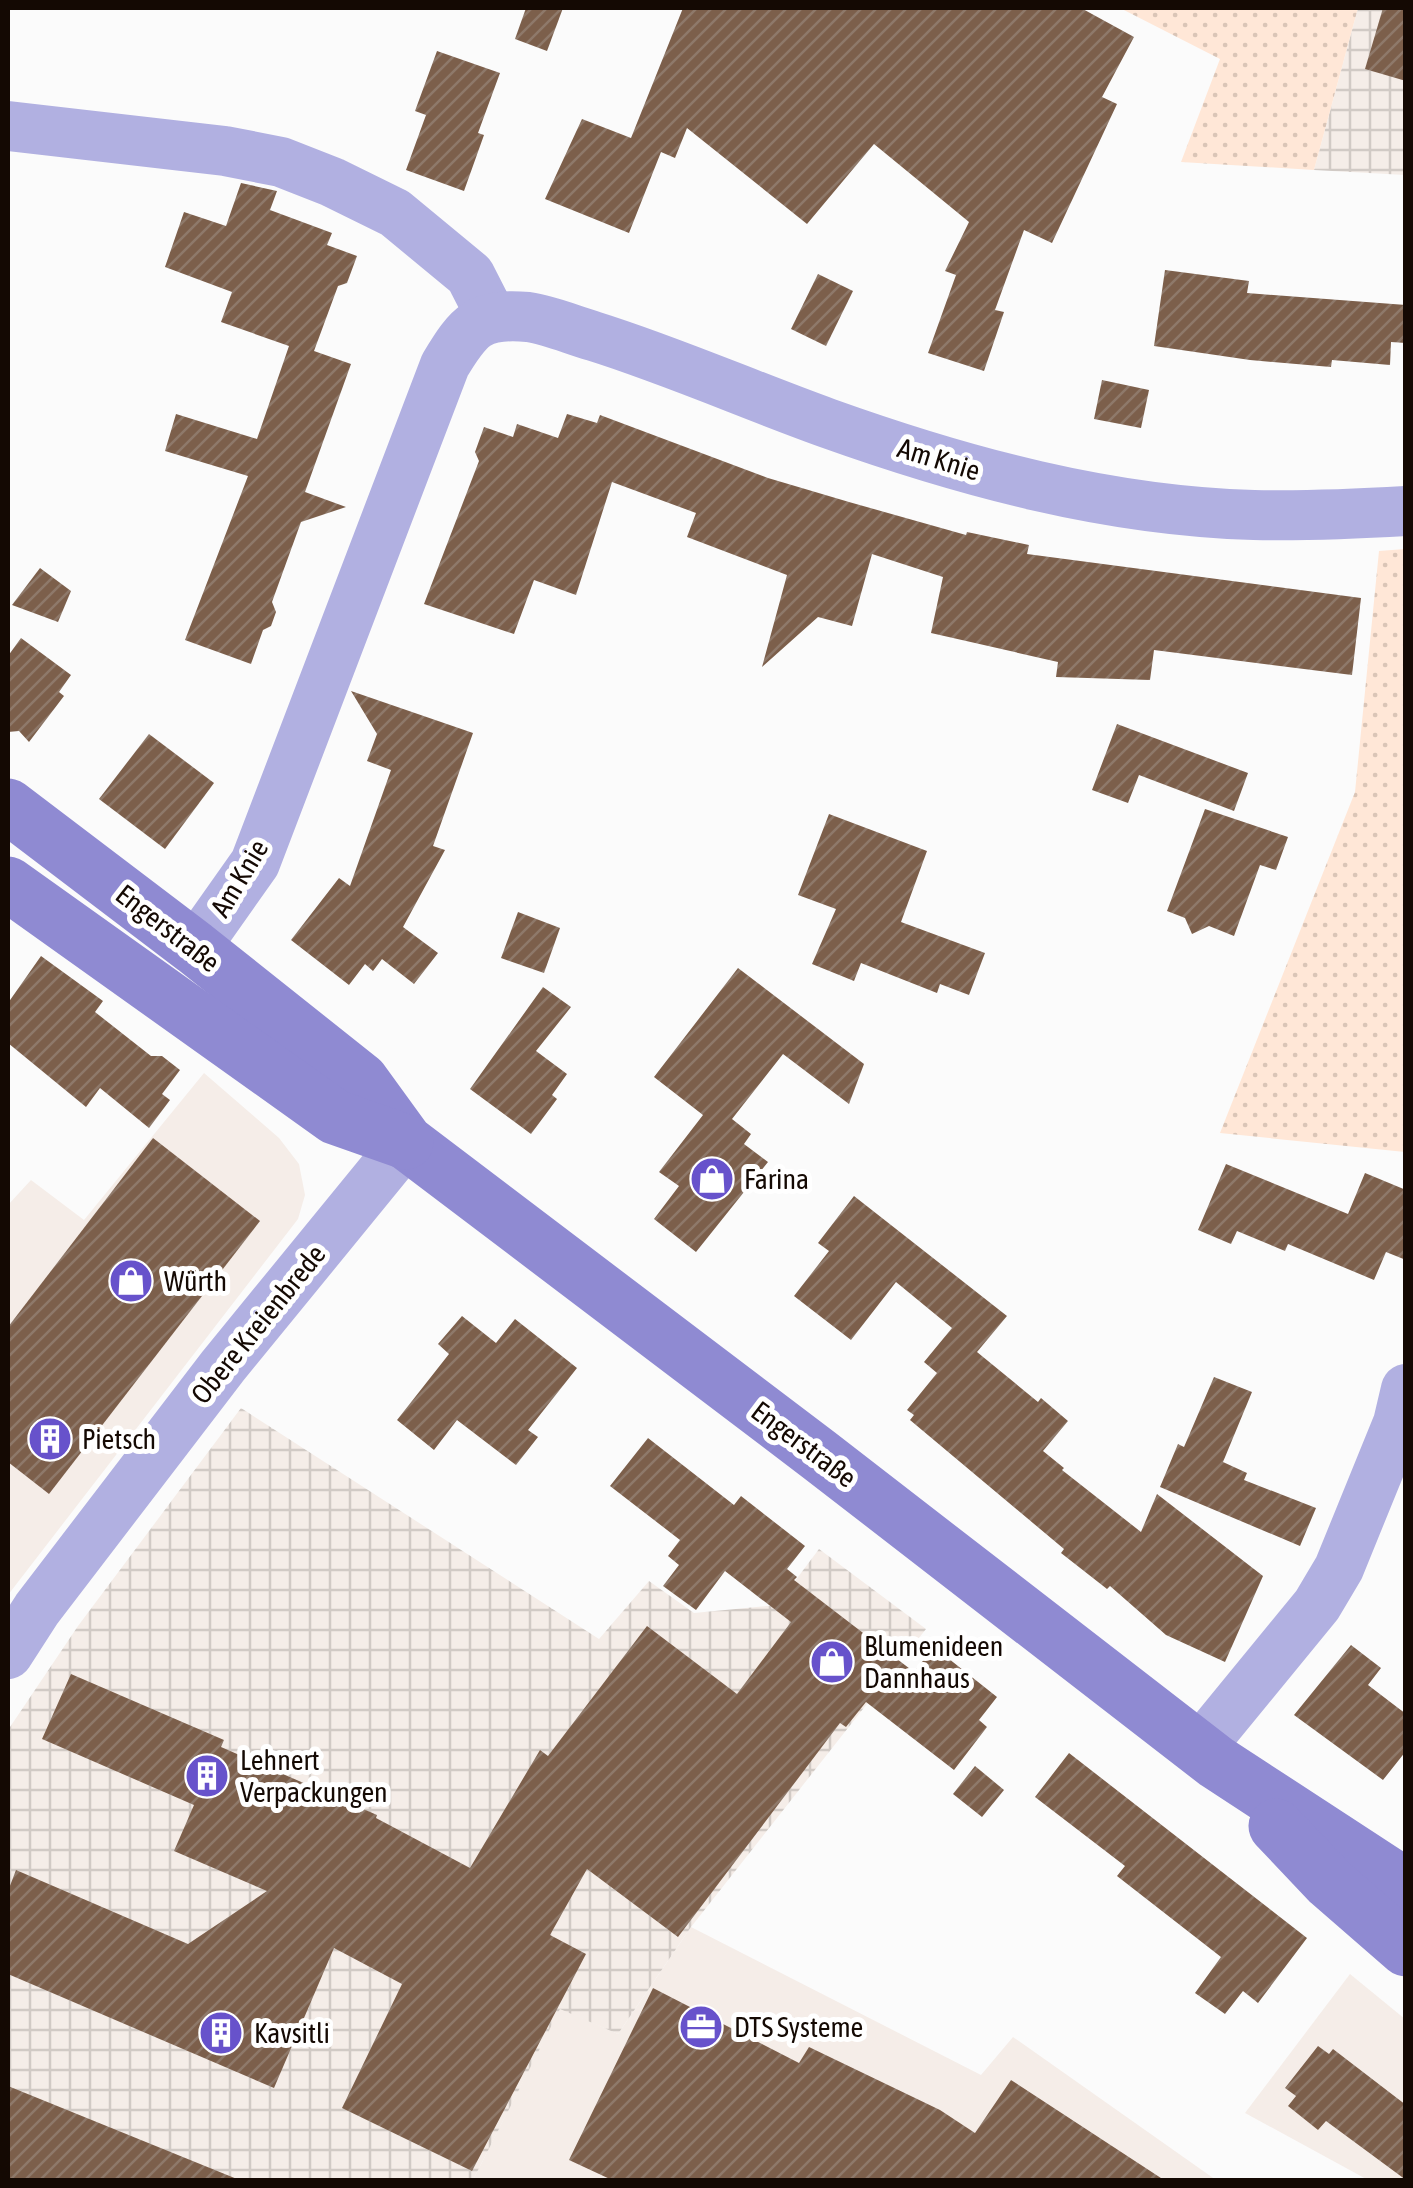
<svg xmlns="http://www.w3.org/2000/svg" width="1413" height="2188" viewBox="0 0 1413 2188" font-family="'Asap Condensed',sans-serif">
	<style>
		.built { fill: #f5ede8 }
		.industrial { fill: url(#industrial-grid) }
		.grass { fill: url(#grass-dots) }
		.building { fill: url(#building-hatch) }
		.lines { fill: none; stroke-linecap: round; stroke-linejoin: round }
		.minor { stroke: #b1b0e1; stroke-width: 50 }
		.secondary { stroke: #8f8ad2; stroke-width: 55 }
		.labels { text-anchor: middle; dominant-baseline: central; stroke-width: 10; stroke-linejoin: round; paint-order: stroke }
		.street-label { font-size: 28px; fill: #140903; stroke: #fff }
		.poi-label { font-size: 28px; fill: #140903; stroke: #fff; text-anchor: start }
	</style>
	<defs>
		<pattern id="industrial-grid" width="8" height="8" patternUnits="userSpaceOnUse" patternTransform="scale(2.5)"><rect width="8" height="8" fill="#f5ede8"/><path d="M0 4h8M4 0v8" fill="none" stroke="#d1cac5"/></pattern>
		<pattern id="grass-dots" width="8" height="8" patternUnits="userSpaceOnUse" patternTransform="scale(2.5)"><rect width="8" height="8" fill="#ffe7d7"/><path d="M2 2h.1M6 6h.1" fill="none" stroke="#dac5b7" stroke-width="1.8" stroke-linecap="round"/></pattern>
		<pattern id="building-hatch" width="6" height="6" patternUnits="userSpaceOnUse" patternTransform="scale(2.5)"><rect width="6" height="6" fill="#7c5f4b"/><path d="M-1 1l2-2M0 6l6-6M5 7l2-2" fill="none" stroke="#8e796a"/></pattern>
	</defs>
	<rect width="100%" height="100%" fill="#fbfbfb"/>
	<g class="built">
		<path d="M204,1073L279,1138L299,1164L305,1195L298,1219L8,1595V1205L31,1180L84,1220Z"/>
		<path d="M691,1927L981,2075L1013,2037L1216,2180H473L560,2008L618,2034Z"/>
		<path d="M1350,1974L1405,2019V2180H1368L1245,2113Z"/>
	</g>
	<g class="industrial">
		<path d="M1358,8H1405V175L1314,170Z"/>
		<path d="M241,1408L599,1639L649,1581L694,1613L777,1605L819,1549L926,1629L691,1927L618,2034L560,2009L473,2180H8V1730L78,1626Z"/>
	</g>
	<g class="grass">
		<path d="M1120,8H1358L1314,170L1181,162L1220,59Z"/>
		<path d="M1405,549V1152L1220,1133L1355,792L1379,551Z"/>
	</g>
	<g class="building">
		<path d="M526,8H563L547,51L515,39Z"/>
		<path d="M683,8H1081L1134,37L1102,97L1117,104L1052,243L1024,230L995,310L1004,312L984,371L928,353L956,275L945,271L969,222L874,144L807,224L687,128L675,158L661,152L629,233L545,199L582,119L631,138Z"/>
		<path d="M1383,8H1406V81L1365,69Z"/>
		<path d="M437,51L500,73L478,133L484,135L464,191L406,170L426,115L415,111Z"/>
		<path d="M241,183L277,191L270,210L332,233L327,245L357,256L347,283L338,286L314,351L351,364L305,492L346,507L301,522L272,602L276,612L271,626L263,630L251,664L185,640L248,476L165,451L176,414L257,439L289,346L221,322L232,292L165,267L184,212L226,226Z"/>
		<path d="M1165,270L1249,281L1247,293L1406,305V343L1391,342L1390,365L1332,360L1331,367L1250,360L1154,346Z"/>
		<path d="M818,274L853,291L826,346L791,329Z"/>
		<path d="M1102,380L1149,390L1141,428L1094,419Z"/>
		<path d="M567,414L597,423L600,415L768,478L849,502L966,535L967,532L1029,545L1027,554L1361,598L1352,675L1154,650L1150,680L1056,677L1058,662L931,633L943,577L872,554L852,626L818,617L762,667L787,575L687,537L696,513L612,482L576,595L534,580L514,634L424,604L479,461L475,452L484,427L513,437L517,424L558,438Z"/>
		<path d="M40,568L71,591L58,622L12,605Z"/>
		<path d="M21,638L71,675L59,692L64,696L29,742L19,731L8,732V656Z"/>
		<path d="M351,691L473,733L433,846L445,850L403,927L438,953L414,984L382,959L373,971L365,964L349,985L291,940L339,878L350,886L391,770L367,761L377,734Z"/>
		<path d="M1117,724L1248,773L1234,811L1139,775L1128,803L1092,790Z"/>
		<path d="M149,734L214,783L165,849L99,799Z"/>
		<path d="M1205,809L1288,837L1276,870L1260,865L1234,936L1209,926L1192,934L1185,918L1167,911Z"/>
		<path d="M829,814L927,851L901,922L985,953L969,995L940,984L937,993L861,963L854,981L812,964L836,909L798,895Z"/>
		<path d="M518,912L560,928L544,973L501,958Z"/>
		<path d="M41,956L103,1001L95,1012L151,1056H162L180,1070L162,1094L170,1100L149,1128L100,1088L86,1107L8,1043V1003Z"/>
		<path d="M738,968L864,1064L849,1104L783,1054L732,1119L751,1134L744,1144L768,1162L696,1252L654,1219L679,1186L659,1172L703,1115L654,1077Z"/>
		<path d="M543,987L571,1007L536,1051L567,1074L552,1095L557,1099L531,1134L470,1089Z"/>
		<path d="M153,1138L260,1221L49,1494L8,1462V1327Z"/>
		<path d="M1226,1164L1348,1214L1365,1173L1406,1190V1260L1386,1252L1374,1280L1288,1244L1285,1251L1237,1231L1231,1244L1198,1230Z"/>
		<path d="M854,1196L1007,1316L977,1352L1038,1402L1041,1398L1068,1421L1043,1451L1064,1468L1062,1470L1141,1532L1157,1494L1263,1576L1225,1662L1166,1635L1110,1586L1107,1589L1061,1553L1064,1549L910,1420L914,1415L907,1410L937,1373L924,1362L952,1328L896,1282L851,1340L794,1296L829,1251L818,1243Z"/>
		<path d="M462,1316L496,1343L515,1319L577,1368L528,1430L538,1437L516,1465L457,1420L434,1450L397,1420L449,1354L438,1344Z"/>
		<path d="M1214,1377L1252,1392L1223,1462L1247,1473L1244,1480L1316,1508L1300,1546L1160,1487L1178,1444L1184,1447Z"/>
		<path d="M648,1438L734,1505L741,1496L805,1546L787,1569L797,1577L794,1580L914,1672L934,1647L997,1697L979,1720L987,1727L954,1770L866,1702L846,1727L840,1723L678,1937L587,1869L550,1935L586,1954L472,2171L342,2108L402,1984L334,1948L274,2088L8,1974V1891L16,1870L188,1944L267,1891L174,1851L194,1805L42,1739L71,1674L224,1740L221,1747L377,1815L376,1818L470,1868L540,1750L548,1756L647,1626L737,1694L791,1622L725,1571L696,1610L663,1586L679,1565L668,1556L680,1540L610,1486Z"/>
		<path d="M1351,1645L1381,1668L1368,1685L1406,1714V1751L1383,1780L1294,1715Z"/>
		<path d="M1069,1753L1307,1938L1258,2003L1243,1991L1225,2014L1195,1993L1221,1957L1117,1876L1125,1866L1035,1797Z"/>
		<path d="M975,1766L1004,1790L982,1817L953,1794Z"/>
		<path d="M653,1988L799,2063L809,2047L940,2110L975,2133L1011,2080L1164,2180H612L569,2160Z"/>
		<path d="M1318,2046L1329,2054L1333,2049L1406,2105V2180L1326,2121L1318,2130L1288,2106L1296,2096L1285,2088Z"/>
		<path d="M8,2086L237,2179L236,2180H8Z"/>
	</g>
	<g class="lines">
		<g class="minor">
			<path d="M8,126L225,151L281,162L332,182L395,213L470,275L491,316"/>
			<path d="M195,948L255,863L445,365C469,325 479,313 528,317C550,320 572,330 593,336C673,361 749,395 827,423C964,472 1108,511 1254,515C1305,516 1355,514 1406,511"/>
			<path d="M8,1654L37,1609L223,1366L406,1142"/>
			<path d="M1199,1749L1317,1605L1339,1568L1398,1423L1406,1389"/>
		</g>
		<g class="secondary">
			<path d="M8,806L195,948L361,1080L406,1142L819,1455L1216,1762L1406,1886"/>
			<path d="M8,884L335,1117L406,1142"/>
			<path d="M1276,1826L1329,1882L1406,1949"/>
		</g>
	</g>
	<defs>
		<symbol id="shop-disc" viewBox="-11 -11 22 22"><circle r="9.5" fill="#6752cb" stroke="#fff"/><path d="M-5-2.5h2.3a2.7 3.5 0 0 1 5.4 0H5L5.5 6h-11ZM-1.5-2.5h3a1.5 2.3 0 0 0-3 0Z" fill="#fff"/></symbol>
		<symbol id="building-disc" viewBox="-11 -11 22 22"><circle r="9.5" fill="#6752cb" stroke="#fff"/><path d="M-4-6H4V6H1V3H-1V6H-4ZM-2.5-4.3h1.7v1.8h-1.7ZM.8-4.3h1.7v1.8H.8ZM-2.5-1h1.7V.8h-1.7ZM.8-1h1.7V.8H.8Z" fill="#fff"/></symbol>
		<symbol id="office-disc" viewBox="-11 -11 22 22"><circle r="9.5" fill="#6752cb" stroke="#fff"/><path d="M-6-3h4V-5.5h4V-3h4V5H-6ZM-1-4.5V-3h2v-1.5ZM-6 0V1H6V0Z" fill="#fff"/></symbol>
	</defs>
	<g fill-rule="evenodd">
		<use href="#shop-disc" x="687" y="1154" width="50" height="50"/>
		<use href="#shop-disc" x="106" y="1256" width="50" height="50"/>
		<use href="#building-disc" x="25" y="1414" width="50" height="50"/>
		<use href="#shop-disc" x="807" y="1637" width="50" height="50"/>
		<use href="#building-disc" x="182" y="1751" width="50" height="50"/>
		<use href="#office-disc" x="676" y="2002" width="50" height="50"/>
		<use href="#building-disc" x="196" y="2008" width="50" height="50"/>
	</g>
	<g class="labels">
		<g class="street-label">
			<text transform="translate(939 459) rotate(17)">Am Knie</text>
			<text transform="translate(239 878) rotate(-59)">Am Knie</text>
			<text transform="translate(168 928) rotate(38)">Engerstraße</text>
			<text transform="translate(258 1324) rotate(-51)">Obere Kreienbrede</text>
			<text transform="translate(804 1444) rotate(37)">Engerstraße</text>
		</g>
		<g class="poi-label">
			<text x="744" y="1179">Farina</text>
			<text x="164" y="1281">Würth</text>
			<text x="82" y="1439">Pietsch</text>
			<text x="864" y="1646">Blumenideen<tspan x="864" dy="32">Dannhaus</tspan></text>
			<text x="240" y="1760">Lehnert<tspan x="240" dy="32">Verpackungen</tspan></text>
			<text x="734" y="2027">DTS Systeme</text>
			<text x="254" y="2033">Kavsitli</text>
		</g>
	</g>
	<rect width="1413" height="2188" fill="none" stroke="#140903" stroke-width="20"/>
</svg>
